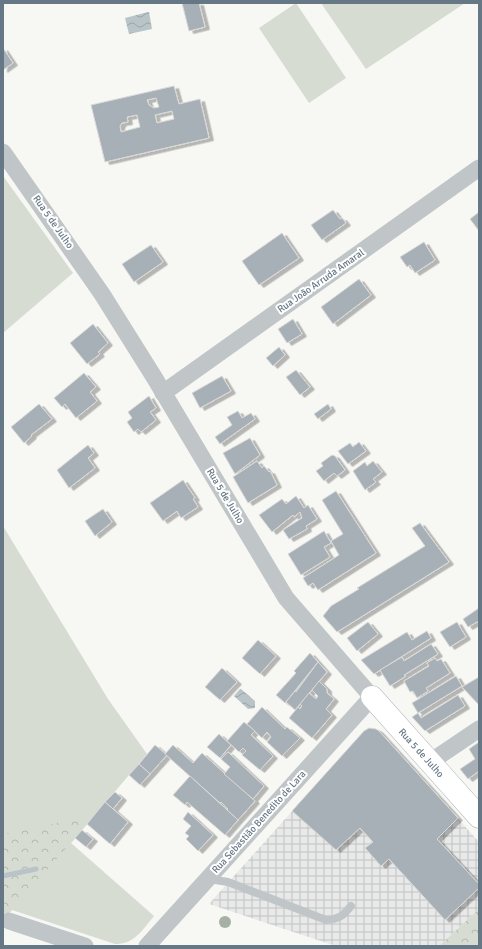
<svg xmlns="http://www.w3.org/2000/svg" width="482" height="949" viewBox="0 0 482 949" font-family="Signika,sans-serif">
	<style>
		.industrial { fill: url(#industrial-grid) }
		.green { fill: #d7dcd3 }
		.forest { fill: url(#forest-crowns) }
		.water { fill: url(#water-waves) }
		.lines { fill: none; stroke-linecap: round; stroke-linejoin: round }
		.stream { stroke: #b9c4c9; stroke-width: 5 }
		.building { fill: #a7b0b6; stroke: #d9d9d7; fill-rule: evenodd; filter: url(#shadow) }
		.secondary-casing { stroke: #b5babf; stroke-width: 23 }
		.lane { stroke: #c0c5c8; stroke-width: 8 }
		.street { stroke: #c0c5c8; stroke-width: 17 }
		.secondary { stroke: #fff; stroke-width: 22 }
		.tree { fill: #a7b1a3 }
		.labels { text-anchor: middle; dominant-baseline: central; stroke-width: 4; stroke-linejoin: round; paint-order: stroke }
		.street-label { font-size: 10px; fill: #667785; stroke: #fff }
	</style>
	<defs>
		<pattern id="industrial-grid" width="8" height="8" patternUnits="userSpaceOnUse"><rect width="8" height="8" fill="#e8e9e8"/><path d="M0 4h8M4 0v8" fill="none" stroke="#c0c2c2"/></pattern>
		<pattern id="forest-crowns" width="20" height="18" patternUnits="userSpaceOnUse"><rect width="20" height="18" fill="#d7dcd3"/><path d="M2 6a3 3 0 1 1 6 0M12 15a3 3 0 1 1 6 0" fill="none" stroke="#b2b7b1"/></pattern>
		<pattern id="water-waves" width="16" height="10" patternUnits="userSpaceOnUse"><rect width="16" height="10" fill="#b9c4c9"/><path d="M0 5q4-4 8 0t8 0" fill="none" stroke="#9aa4a9"/></pattern>
		<filter id="shadow"><feDropShadow dx="4.5" dy="2.5" stdDeviation="0" flood-color="#0004"/></filter>
	</defs>
	<rect width="100%" height="100%" fill="#f7f7f4"/>
	<path class="industrial" d="M369,728L376,729L379,731L479,842V909L439,946H336L209,904L364,731Z"/>
	<g class="green">
		<path d="M296,3L346,78L309,103L259,28Z"/>
		<path d="M321,3H465L366,69Z"/>
		<path d="M3,176L73,273L3,333Z"/>
		<path d="M3,526L108,699L147,754L71,843L154,916C143,929 134,945 115,944L12,910L3,920Z"/>
	</g>
	<g class="forest">
		<path d="M95,815L3,920V834Z"/>
		<path d="M479,909V946H439Z"/>
	</g>
	<g class="water">
		<path d="M148,12H149L152,29L129,34L125,18Z"/>
		<path d="M240,689H241L255,701V708L248,709L234,696Z"/>
	</g>
	<g class="lines">
		<path class="stream" d="M3,876L36,869"/>
	</g>
	<g class="building">
		<path d="M182,3H199L205,27L189,31Z"/>
		<path d="M3,48L13,63L3,70Z"/>
		<path d="M174,86L179,104L200,99L209,138L105,162L91,105ZM156,98L159,107L154,108L149,105L147,100ZM172,111L174,119L157,123L155,115ZM137,115L140,127L121,132L120,126L122,123L128,122L127,117Z"/>
		<path d="M333,210L340,219L342,218L346,223L322,240L311,225Z"/>
		<path d="M479,212V231L470,219Z"/>
		<path d="M282,233L299,258L259,285L242,261Z"/>
		<path d="M424,242L435,260L415,273L410,265L407,267L400,257Z"/>
		<path d="M151,245L163,262L134,282L122,264Z"/>
		<path d="M359,279L371,295L333,324L321,307Z"/>
		<path d="M293,319L302,334L287,343L278,329Z"/>
		<path d="M93,324L108,343L98,352L100,354L87,364L70,343Z"/>
		<path d="M279,347L285,355L273,366L266,358Z"/>
		<path d="M296,370L310,387L300,395L286,377Z"/>
		<path d="M84,373L96,387L90,392L97,401L76,418L65,404L62,407L54,398Z"/>
		<path d="M222,376L231,391L200,408L192,393Z"/>
		<path d="M149,396L156,408L150,412L156,420L141,432L138,429L134,432L127,422L132,418L128,412Z"/>
		<path d="M39,404L52,419L31,435L32,436L24,443L11,427Z"/>
		<path d="M328,404L331,409L318,419L314,414Z"/>
		<path d="M238,411L242,418L251,413L255,419L220,444L215,437L232,425L227,417Z"/>
		<path d="M250,438L260,455L235,474L223,453Z"/>
		<path d="M359,442L366,451L348,464L338,451L350,443L353,447Z"/>
		<path d="M88,445L94,453L88,458L95,468L69,488L57,470Z"/>
		<path d="M332,455L335,456L345,470L337,476L334,473L324,481L316,471L323,466L321,463Z"/>
		<path d="M257,461L262,468L264,466L269,472L270,471L277,485L248,503L233,477Z"/>
		<path d="M373,461L382,472L373,479L376,482L365,490L353,471L365,462L367,466Z"/>
		<path d="M183,480L195,498L193,499L198,507L181,518L177,511L163,521L150,503Z"/>
		<path d="M336,491L376,553L318,590L313,583L308,586L303,578L339,555L331,541L343,534L322,500Z"/>
		<path d="M296,496L304,508L308,505L317,519L306,526L307,529L289,539L283,530L302,518L300,512L294,517L293,515L272,532L259,515L282,499L286,504Z"/>
		<path d="M103,509L112,522L95,536L85,521Z"/>
		<path d="M420,523L449,562L337,632L323,616L331,606L359,589L357,588L425,546L412,528Z"/>
		<path d="M324,531L331,543L324,547L330,557L301,575L288,554Z"/>
		<path d="M479,608V621L468,627L463,619Z"/>
		<path d="M368,622L378,634L357,651L347,638Z"/>
		<path d="M457,622L466,637L450,647L440,632Z"/>
		<path d="M427,631L431,638L374,674L361,660L407,632L412,640Z"/>
		<path d="M258,640L276,656L260,674L242,658Z"/>
		<path d="M431,644L438,654L404,675L406,676L390,686L380,670L402,657L404,661Z"/>
		<path d="M310,653L318,662L285,703L276,695L296,673L294,671Z"/>
		<path d="M435,658L437,661L441,659L450,673L426,688L428,691L417,698L413,691L410,692L404,681L429,666L427,663Z"/>
		<path d="M318,662L327,672L295,710L286,702L295,691L296,692Z"/>
		<path d="M222,668L237,682L220,700L205,687Z"/>
		<path d="M456,676L462,686L418,713L412,703Z"/>
		<path d="M479,677V705L462,687Z"/>
		<path d="M319,681L327,689V693L334,699L326,709L332,715L312,738L289,718L298,707L300,709L302,706L300,704L309,693L316,699L318,696L312,690Z"/>
		<path d="M458,695L465,706L425,731L412,717L418,713L421,718Z"/>
		<path d="M262,707L285,729L287,727L300,738L282,756L267,742L271,737L267,732L262,738L247,724Z"/>
		<path d="M244,722L255,731L251,735L273,756L260,770L242,755L246,751L243,748L239,752L227,741Z"/>
		<path d="M369,728L376,729L379,731L458,818L437,839L479,884V888L445,920L389,859L381,866L365,848L373,842L360,828L336,850L292,811L364,731Z"/>
		<path d="M219,734L231,745L220,758L207,747Z"/>
		<path d="M479,742V771L468,779L460,769L475,759L469,749Z"/>
		<path d="M155,745L167,755L150,774L139,764Z"/>
		<path d="M173,745L193,763L202,753L255,801L238,820L227,810L228,809L221,802L220,803L165,754Z"/>
		<path d="M228,752L264,786L253,799L224,774L230,767L221,759Z"/>
		<path d="M139,764L150,774L140,785L129,775Z"/>
		<path d="M190,776L238,820L225,835L187,802L185,805L173,795Z"/>
		<path d="M115,792L122,798L113,809L105,802Z"/>
		<path d="M105,802L128,822L110,844L87,824Z"/>
		<path d="M188,812L213,835L198,851L186,839L189,836L185,833L191,826L183,819Z"/>
		<path d="M82,830L93,839L86,847L75,838Z"/>
	</g>
	<g class="lines">
		<defs>
			<path id="secondary" d="M372,697L479,817"/>
		</defs>
		<use href="#secondary" class="secondary-casing"/>
		<path class="lane" d="M209,879L228,882L326,920C339,919 343,916 351,906"/>
		<g class="street">
			<path d="M3,152L102,294L154,377L286,598L372,697L147,946"/>
			<path d="M163,393L479,168"/>
			<path d="M430,762L479,729"/>
			<path d="M9,921L85,946"/>
		</g>
		<use href="#secondary" class="secondary"/>
	</g>
	<circle class="tree" cx="225" cy="922" r="6"/>
	<g class="labels">
		<g class="street-label">
			<text transform="translate(53 222) rotate(55)">Rua 5 de Julho</text>
			<text transform="translate(321 281) rotate(-35)">Rua João Arruda Amaral</text>
			<text transform="translate(225 496) rotate(59)">Rua 5 de Julho</text>
			<text transform="translate(421 753) rotate(48)">Rua 5 de Julho</text>
			<text transform="translate(259 822) rotate(-48)">Rua Sebastião Benedito de Lara</text>
		</g>
	</g>
	<rect width="482" height="949" fill="none" stroke="#667785" stroke-width="8"/>
</svg>
